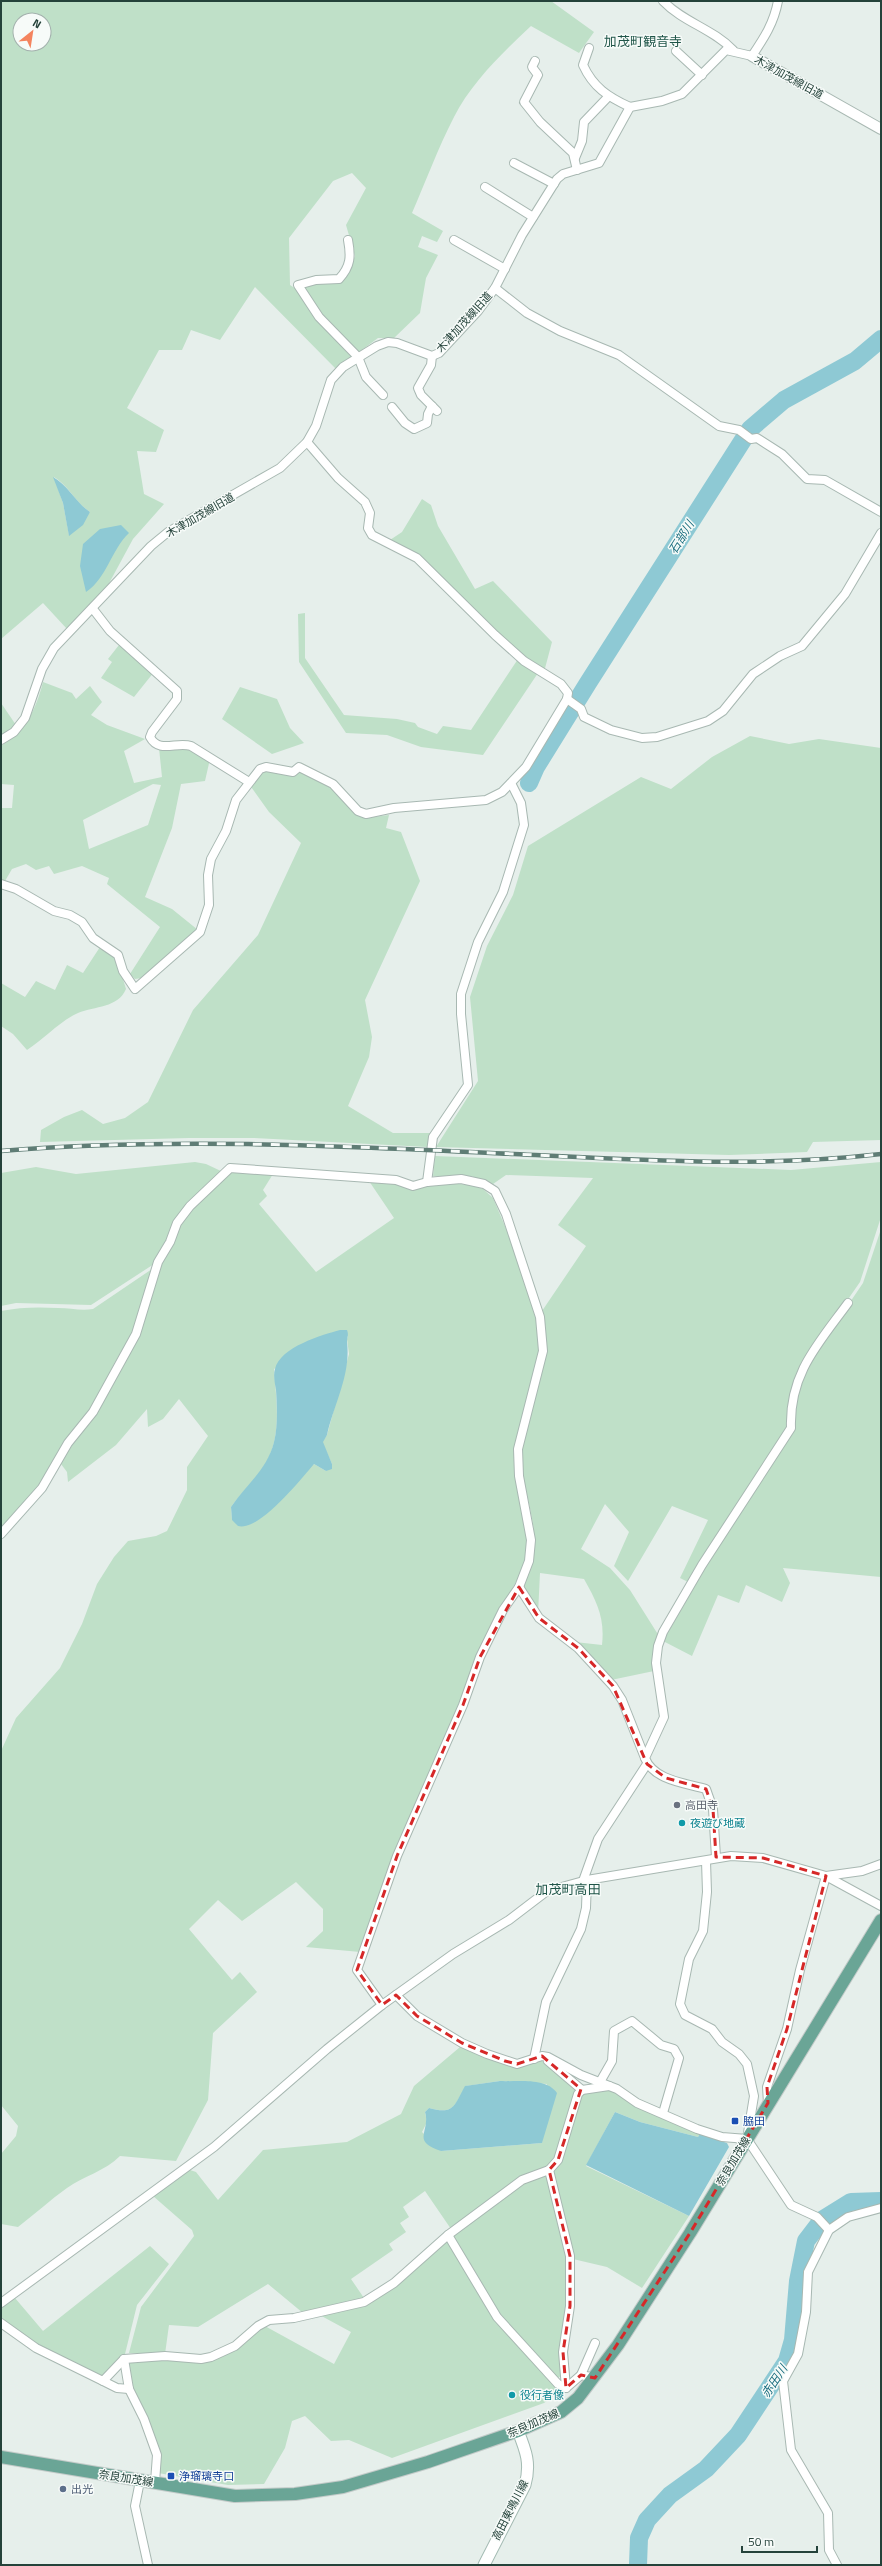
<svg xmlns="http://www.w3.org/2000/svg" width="882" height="2566" viewBox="0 0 882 2566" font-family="'Titillium Web','Noto Sans JP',sans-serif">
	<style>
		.green { fill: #bfe0c8; fill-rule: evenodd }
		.water { fill: #8ec9d4 }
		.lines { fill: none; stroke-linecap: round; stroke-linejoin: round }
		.river { stroke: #8ec9d4; stroke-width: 18 }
		.minor-casing { stroke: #a8b8b2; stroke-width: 10 }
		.tertiary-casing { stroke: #a8b8b2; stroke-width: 12 }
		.secondary-casing { stroke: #a4bbb3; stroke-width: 13 }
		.primary-casing { stroke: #c2cac8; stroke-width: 14 }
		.minor { stroke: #fff; stroke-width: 8 }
		.tertiary { stroke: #fff; stroke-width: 10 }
		.secondary { stroke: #fff; stroke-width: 11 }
		.primary { stroke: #6aa596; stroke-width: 12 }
		.rail-casing { stroke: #5f7d75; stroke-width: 4.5 }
		.rail { stroke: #f7fbf9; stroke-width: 3; stroke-dasharray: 9; stroke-linecap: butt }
		.marked { fill: none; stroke: #d62828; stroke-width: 3; stroke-dasharray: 8 5; stroke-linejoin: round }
		.worship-dot { fill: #6b7280; stroke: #f7fbf9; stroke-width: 1.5 }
		.culture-dot { fill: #0f9aa8; stroke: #f7fbf9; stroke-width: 1.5 }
		.transit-dot { fill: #1a4fb4; stroke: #f7fbf9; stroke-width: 1.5 }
		.service-dot { fill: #5c6f8a; stroke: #f7fbf9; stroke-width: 1.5 }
		.labels { text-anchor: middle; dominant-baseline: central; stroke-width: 3; stroke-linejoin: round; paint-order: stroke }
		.street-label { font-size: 11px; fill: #24423a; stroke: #f7fbf9 }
		.worship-label { font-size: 11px; fill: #5b616d; stroke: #f7fbf9; text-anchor: start }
		.culture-label { font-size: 11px; fill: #0d838f; stroke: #f7fbf9; text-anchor: start }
		.transit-label { font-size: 11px; fill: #164399; stroke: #f7fbf9; text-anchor: start }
		.service-label { font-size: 11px; fill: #4e5e75; stroke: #f7fbf9; text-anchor: start }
		.water-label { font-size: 12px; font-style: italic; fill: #1c6f80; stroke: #f7fbf9 }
		.quarter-label { font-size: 13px; fill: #1f5548; stroke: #f7fbf9 }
	</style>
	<rect width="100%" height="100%" fill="#e6efeb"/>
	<g class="green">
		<path d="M1,1H551L594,32L579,53L531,26C503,52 471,83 454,117C438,148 426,181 412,213L443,231L437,242L422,236L418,247L438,255L426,278L420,313L394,338H378L336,369L255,287L220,340L191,330L182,350H159L127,408L164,430L156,452L137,451L144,494L164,504L133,539L107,587L67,629L43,603L1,639ZM20,20H44V44H20ZM352,173L366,188L346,225L355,256L348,273L339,281L317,282L296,289L290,285L289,238L333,181ZM54,477C67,484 75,502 90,512L69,535L63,503Z"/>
		<path d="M422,499L431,505L438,526L475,589L493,581L552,642L544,672L533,665L438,577L387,542L402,532Z"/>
		<path d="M305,613V658L344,715L397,719L415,723L418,727L437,734L443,726L471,730L518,659L538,673L483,755L421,747L387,735L346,733L299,662L298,614Z"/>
		<path d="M119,645L154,672L134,697L101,678L112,662L108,659Z"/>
		<path d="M43,682L72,693L76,699L90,686L102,702L91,715L107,725L145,739L124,751L134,783L162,777L159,748L183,746L210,759L205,781L181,784L172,828L145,897L172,909L198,930L142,978L135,979L130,974L160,927L107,884L109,878L82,866L54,874L49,866L36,870L26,864L12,869L5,881L1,880V808H12L14,785L1,784V746C26,731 36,709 43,682ZM153,784L161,785L148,825L89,849L83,820Z"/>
		<path d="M240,687L277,699L290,728L304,743L272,754L222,719Z"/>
		<path d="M1,703L16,725L1,736Z"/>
		<path d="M750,736L789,744L819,739L881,748V1140L813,1142L807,1152L729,1155L436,1147L478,1081L470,997L487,946L513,895L528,846L641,777L671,789L712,757Z"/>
		<path d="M300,769L332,789L358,815L365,818L389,815L386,828L401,832L420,881L365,1000L372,1037L369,1057L348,1106L393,1133H432L427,1147L254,1138H189L40,1142L41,1130L64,1117L82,1110L103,1124L125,1118L148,1102L193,1010L258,935L301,843L269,812L249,784L255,776L268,770C280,774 289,777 300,769Z"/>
		<path d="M100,947L117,960L126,989C118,1008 95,1006 78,1013C60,1021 44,1039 27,1050L13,1034L1,1026V983L25,997L36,981L55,990L67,965L83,973Z"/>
		<path d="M435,1156L791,1170L881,1162V1217L860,1282L808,1357L789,1425L688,1582L680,1578L708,1520L672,1506L628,1581L614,1566L629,1532L605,1504L581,1549L610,1568L630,1590L659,1636L654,1671L611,1680L575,1642L602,1645C605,1618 597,1602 584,1579L540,1573L538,1614L522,1588C527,1577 533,1566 534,1554C538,1519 520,1485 522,1451C526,1403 557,1360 542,1311L586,1246L558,1225L593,1178L506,1175L493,1184L471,1176H433Z"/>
		<path d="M195,1162L206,1164L223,1172L210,1182L154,1264L91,1305L16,1303L1,1306V1173L36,1167L76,1174Z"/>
		<path d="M231,1171L273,1174L263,1190L267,1196L259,1204L316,1272L394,1218L369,1181L395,1184L406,1188L453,1183L475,1186L483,1189L493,1198L513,1245L538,1320L541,1350L515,1450L528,1547L527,1561L503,1606L394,1854L360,1952L306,1947L323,1931V1909L296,1882L242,1921L218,1900L189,1929L232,1980L240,1972L257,1992L213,2033L208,2100L176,2161L120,2156C105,2171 84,2176 67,2188C50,2200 35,2214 18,2227L1,2224V2154L16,2136L18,2126L1,2105V1751L16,1718L60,1668L82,1624L97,1584L114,1557L128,1541L156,1536L167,1531L187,1490V1467L208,1436L179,1399L163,1419L148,1427L147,1409L116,1445L68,1482L67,1472L61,1464L71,1445L96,1414L120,1365L159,1266L180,1224L192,1208ZM348,1336L347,1339L349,1354L327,1435L322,1442L332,1464L326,1471L314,1464L232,1520L231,1507C242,1491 258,1479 267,1461C282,1434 276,1398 274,1369Z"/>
		<path d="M881,1229V1577L783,1568L790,1583L782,1602L746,1585L739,1603L718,1595L692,1656L663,1641L721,1541L794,1429L792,1414L800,1376L863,1283Z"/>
		<path d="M152,1269L133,1332L115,1362L91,1411L40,1486L1,1530V1311C20,1307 39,1307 58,1308C70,1308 81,1311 93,1309Z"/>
		<path d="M460,2047L502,2063L541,2060L551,2065L578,2090L572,2101L553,2162L451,2229L425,2191L403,2207L409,2217L400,2223L406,2232L389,2244L393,2250L351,2279L364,2298L303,2313L268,2284L198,2327L169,2325L165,2354L129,2353L141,2307L194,2236L192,2230L153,2196L190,2170L196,2172L218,2200L263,2150L347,2142L401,2114L414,2086ZM500,2081L547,2084L542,2143L441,2151L422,2132L427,2122L425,2112L429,2108C454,2115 454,2106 466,2086Z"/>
		<path d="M609,2089L700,2134L698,2137L640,2122L615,2112L586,2166L689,2216L642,2288L607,2267L573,2259L552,2171L575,2109L583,2092Z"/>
		<path d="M548,2173L568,2258V2304L561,2376L558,2378L499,2315L452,2236L523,2182Z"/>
		<path d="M447,2238L495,2318L561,2391L544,2403L392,2458L349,2440L331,2441L305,2416L292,2421L285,2448L264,2484L228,2485L158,2473V2450L145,2412L133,2391L128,2361L131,2359H212L263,2325L334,2364L351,2332L316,2313L364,2304Z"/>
		<path d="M150,2246L169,2264L137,2305L125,2354L104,2376L100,2377L57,2358L1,2319V2308L15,2298L43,2331Z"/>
	</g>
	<g class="water">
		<path d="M53,477C68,485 75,502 90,512L83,525L69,536L63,503Z"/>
		<path d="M121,525L129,533C111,550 107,578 86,592L80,566L83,544L100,529Z"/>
		<path d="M340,1330H347C349,1335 347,1337 347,1342C351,1375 334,1404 327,1435L323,1442L332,1464V1469L326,1471L314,1464C301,1479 259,1532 238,1526L232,1520L231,1507C246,1485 267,1470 274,1442C278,1426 277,1406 276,1390C275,1384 273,1375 275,1369C280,1347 322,1335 340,1330Z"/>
		<path d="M500,2081C517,2082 546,2077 557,2093L542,2143L441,2151C410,2141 431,2132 425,2112L429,2108C454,2115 454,2106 465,2086Z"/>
		<path d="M615,2112L640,2122L698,2137L700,2134L727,2143L729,2147L689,2216L586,2165Z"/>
	</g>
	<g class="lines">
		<g class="river">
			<path d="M529,783L536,767L588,683L750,429L784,400L855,361L881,339"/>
			<path d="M638,2565L639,2538L647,2520L670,2495L706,2469L738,2435L787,2361L793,2340L798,2281L806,2241L822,2220L851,2202L881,2201"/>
		</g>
		<defs>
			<g id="minor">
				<path d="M663,1C683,22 713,29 733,50"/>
				<path d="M589,48L583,65C593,87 608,97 630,107"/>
				<path d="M676,51L702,75"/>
				<path d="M535,61L532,67L538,75L524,102L540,122L573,153L577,170"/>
				<path d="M575,158L582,141L584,122L608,97"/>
				<path d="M514,163L554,184"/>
				<path d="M485,187L533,217"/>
				<path d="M348,240C351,256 351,266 339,279L316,280L298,285L319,317L358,357L366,377L383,395"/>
				<path d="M454,240L505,269"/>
				<path d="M495,288L527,313L560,331L619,355L719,426L739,430L751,439L757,438L782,454L807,479L825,480L881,512"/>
				<path d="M432,356L431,365L418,388L421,395L437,411"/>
				<path d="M392,407L405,423L414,429L427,423L428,414L432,406"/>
				<path d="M93,609L110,631L177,691V699L152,732L150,737C159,754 177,741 191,746L249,782"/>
				<path d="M567,699L581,709L584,717L611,730L642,738L657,737L708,721L723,711L753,674L780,656L802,646L845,594L881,533"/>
				<path d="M1,740L14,732L25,718L42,669L54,648L151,546L168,532L280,468L307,442L316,426L331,380L343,367L377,346L388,342L397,343L432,356L439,353L478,311L495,288L522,235L557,179L563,174L599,163L630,107L662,101L682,94L726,50L752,56C764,38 774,23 778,1"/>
				<path d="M1,884L16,889L54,911L70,915L82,922L93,938L118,955L123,971L135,989L200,932L209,905L208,875L211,859L226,831L236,800L260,769L266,767L293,772L299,767L333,784L358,811L366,814L394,808L486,800L502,792L526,767L567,699L568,693L561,684L524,661L495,635L417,558L372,535L368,528L370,513L365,502L338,478L307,442"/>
				<path d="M427,1182L433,1137L468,1085L461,1014V994L478,942L503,892L524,825L521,803L511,783"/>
				<path d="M1,1534L42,1488L68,1443L93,1412L136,1334L158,1262L170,1242L177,1223L190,1206L230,1168L396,1180L413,1186L427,1182L461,1179L484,1184L495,1191L506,1214L540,1317L543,1351L518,1449L519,1476L531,1540L529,1561L519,1587L503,1610L480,1657L463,1705L397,1856L357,1970L382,2005"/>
				<path d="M519,1587L539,1618L578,1648L613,1686L622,1700L645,1758"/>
				<path d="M716,1857L713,1809L706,1789C685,1783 653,1780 645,1758L664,1717L656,1663L658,1646L663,1632L702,1565L791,1428C789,1374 818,1344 848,1303"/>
				<path d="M706,1861L707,1892L703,1931L689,1959L680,2004L685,2015L712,2029L722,2042L739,2054L747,2064L754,2096L747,2139L791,2205L817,2217L829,2230"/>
				<path d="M826,1876L862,1871L881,1864"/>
				<path d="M583,1881L598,1839L647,1764"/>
				<path d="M396,1995L417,2016L462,2043L487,2054L517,2064L542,2056L548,2057L581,2075L617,2089L637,2103L697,2129L722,2137L747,2139"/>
				<path d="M534,2059L546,2002L581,1929L586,1908L587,1880"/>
				<path d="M548,2061L582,2090"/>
				<path d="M600,2082L612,2061L614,2031L632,2021L661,2045L674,2049L679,2058L663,2113"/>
				<path d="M768,2103L767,2087L787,2029L800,1970L826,1876"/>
				<path d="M549,2170L570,2256V2306L563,2352L566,2388"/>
				<path d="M448,2235L522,2180L549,2170L558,2160L578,2094L582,2090L609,2086"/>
				<path d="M1,2303L214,2147L327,2049L382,2005L453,1954L509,1920L547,1891L587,1880L731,1856L763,1858L826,1876L881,1906"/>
				<path d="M1,2323L36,2348L103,2381L124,2359L165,2356L201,2359L211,2357L235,2346L258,2326L269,2320L294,2318L364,2302L394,2283L448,2235L497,2317L558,2384L566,2388L581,2375L595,2378"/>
				<path d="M124,2359L129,2389L144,2419L157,2455L155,2482"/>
				<path d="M581,2375L595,2343"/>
				<path d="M103,2381L117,2388L129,2389"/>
				<path d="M140,2481L135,2506L148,2565"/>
				<path d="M837,2565L829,2550L828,2513L791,2450L783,2381L798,2354L806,2312L808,2272L829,2230L848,2217L881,2208"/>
			</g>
			<path id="tertiary" d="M752,56L881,129"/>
			<path id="secondary" d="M484,2565L525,2485C531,2464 526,2451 518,2431"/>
			<path id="primary" d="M1,2457L235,2496L295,2494L343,2487L428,2462L518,2431L561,2412L578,2398L618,2345L690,2233L881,1920"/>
		</defs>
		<use href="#minor" class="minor-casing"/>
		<use href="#tertiary" class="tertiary-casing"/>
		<use href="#secondary" class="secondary-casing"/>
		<use href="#primary" class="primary-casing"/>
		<use href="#minor" class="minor"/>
		<use href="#tertiary" class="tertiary"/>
		<use href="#secondary" class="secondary"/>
		<use href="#primary" class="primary"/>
		<defs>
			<path id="rail" d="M1,1151C171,1137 344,1146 514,1154C637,1160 759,1168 881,1154"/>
		</defs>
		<use href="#rail" class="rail-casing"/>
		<use href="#rail" class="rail"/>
	</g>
	<path class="marked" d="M519,1587L539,1618L578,1648L613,1686L647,1764L666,1778L706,1789L713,1809L716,1857L763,1858L826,1876L787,2029L767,2087L768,2103L690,2233L595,2378L581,2375L566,2388L563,2352L570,2306V2256L549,2170L558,2160L581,2089L542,2056L517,2064L505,2061L462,2043L417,2016L396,1995L382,2005L357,1970L397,1856L463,1705L480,1657Z"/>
	<circle class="worship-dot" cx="677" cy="1805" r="4"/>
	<g class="culture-dot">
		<circle cx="682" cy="1823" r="4"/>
		<circle cx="512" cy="2395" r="4"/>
	</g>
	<g class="transit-dot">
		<rect x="731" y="2117" width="8" height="8" rx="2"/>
		<rect x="167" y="2472" width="8" height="8" rx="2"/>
	</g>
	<circle class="service-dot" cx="63" cy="2489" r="4"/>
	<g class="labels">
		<g class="street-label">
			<text transform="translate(789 77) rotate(29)">木津加茂線旧道</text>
			<text transform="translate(464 322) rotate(-48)">木津加茂線旧道</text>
			<text transform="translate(200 515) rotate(-30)">木津加茂線旧道</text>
			<text transform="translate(733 2161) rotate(-59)">奈良加茂線</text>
			<text transform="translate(533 2423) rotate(-23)">奈良加茂線</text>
			<text transform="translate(126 2478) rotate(9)">奈良加茂線</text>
			<text transform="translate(510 2510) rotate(-63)">高田東鳴川線</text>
		</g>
		<g class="worship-label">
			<text x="685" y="1805">高田寺</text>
		</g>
		<g class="culture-label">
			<text x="690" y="1823">夜遊び地蔵</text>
			<text x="520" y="2395">役行者像</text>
		</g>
		<g class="transit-label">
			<text x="743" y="2121">脇田</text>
			<text x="179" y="2476">浄瑠璃寺口</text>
		</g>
		<g class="service-label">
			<text x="71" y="2489">出光</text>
		</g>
		<g class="water-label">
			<text transform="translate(681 537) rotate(-58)">石部川</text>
			<text transform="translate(774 2381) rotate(-56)">赤田川</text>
		</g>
		<g class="quarter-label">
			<text x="643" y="41">加茂町観音寺</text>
			<text x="568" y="1889">加茂町高田</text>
		</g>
	</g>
	<rect width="882" height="2566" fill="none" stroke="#24423a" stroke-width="4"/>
	<g transform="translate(32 32) rotate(30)"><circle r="19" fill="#f7fbf9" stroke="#a3b1ad"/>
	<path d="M0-3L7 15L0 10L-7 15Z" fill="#f4845f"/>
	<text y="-6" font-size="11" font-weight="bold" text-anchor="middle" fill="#24423a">N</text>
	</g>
	<path d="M742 2546v6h75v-6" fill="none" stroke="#24423a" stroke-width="2"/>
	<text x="748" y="2546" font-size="12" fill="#24423a" stroke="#f7fbf9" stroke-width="3" paint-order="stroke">50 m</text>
</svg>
